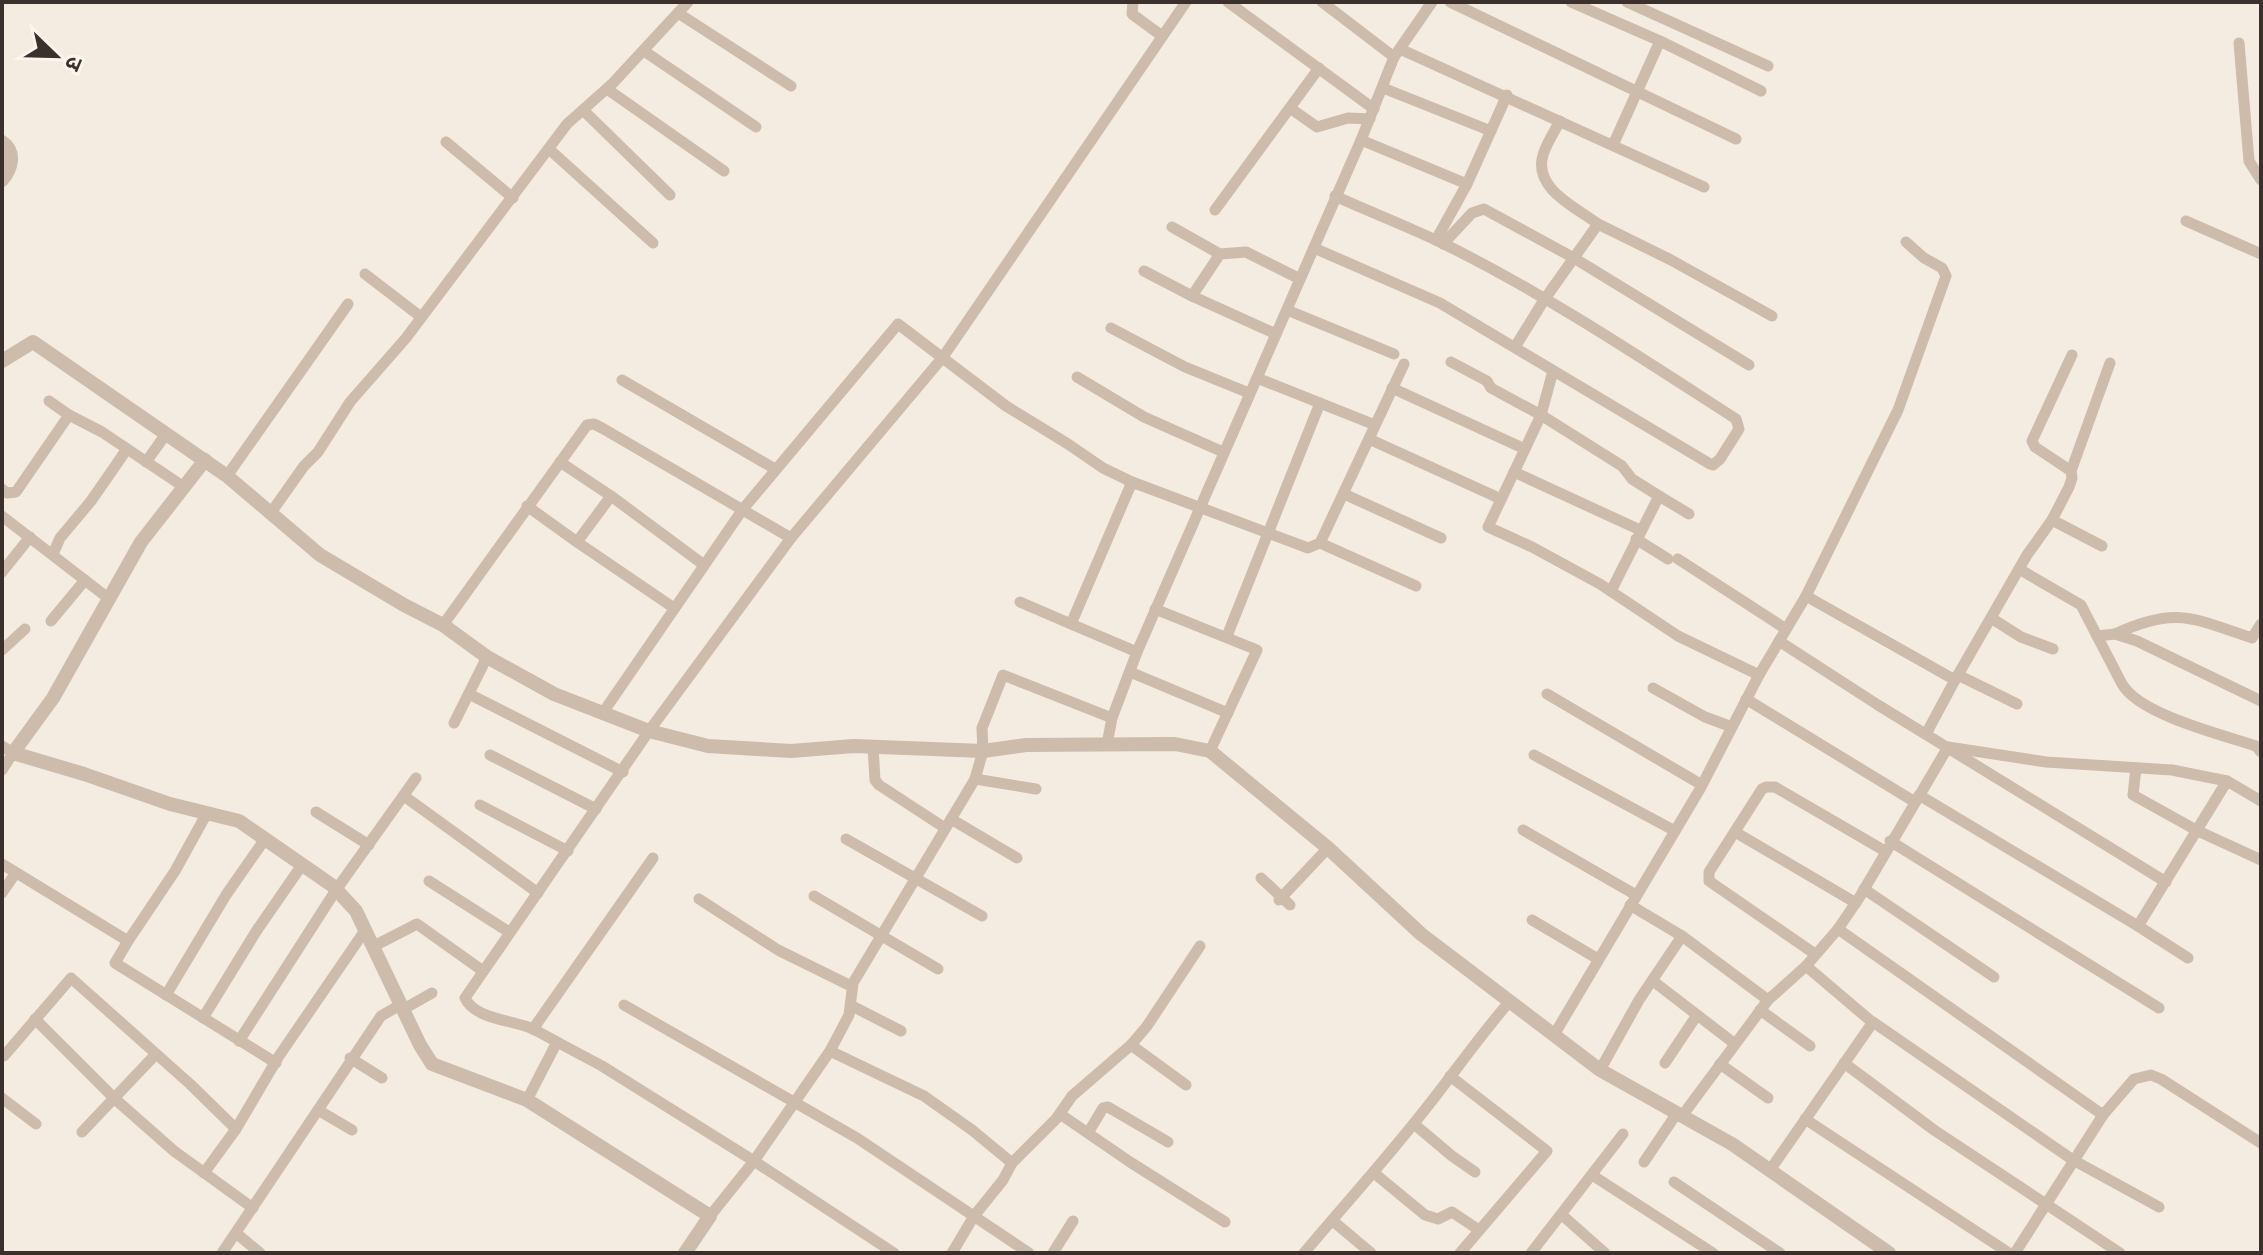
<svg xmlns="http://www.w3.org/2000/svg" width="2263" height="1255" viewBox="0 0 2263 1255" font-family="Signika,'Noto Sans Devanagari',sans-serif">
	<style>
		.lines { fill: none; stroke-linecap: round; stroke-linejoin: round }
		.minor { stroke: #cdbbac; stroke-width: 11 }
		.tertiary { stroke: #cdbbac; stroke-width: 14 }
	</style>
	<rect width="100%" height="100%" fill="#f4ebe1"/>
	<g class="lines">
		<g class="minor">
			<path d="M1133,2L1132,14L1162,36"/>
			<path d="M1228,2L1374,109"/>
			<path d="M1322,2L1394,57"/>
			<path d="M1450,2L1736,139"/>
			<path d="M1571,2L1660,41L1761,91"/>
			<path d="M1627,2L1768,66"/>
			<path d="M678,13L791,86"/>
			<path d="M2239,43L2249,161L2261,180"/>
			<path d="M1400,49L1704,187"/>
			<path d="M644,51L756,127"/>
			<path d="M1383,88L1491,131"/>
			<path d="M607,89L724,171"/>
			<path d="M1290,108L1317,127L1348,118L1370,119"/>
			<path d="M583,110L670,195"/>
			<path d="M1361,140L1467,184"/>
			<path d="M446,142L513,198"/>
			<path d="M1613,145L1660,41"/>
			<path d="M549,149L653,243"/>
			<path d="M1215,210L1319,68"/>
			<path d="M2186,221L2261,254"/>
			<path d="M1598,224L1671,260L1772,316"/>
			<path d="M1172,227L1220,254"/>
			<path d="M1436,240L1467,184L1507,95"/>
			<path d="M1443,244L1472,213L1484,209L1574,258L1749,365"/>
			<path d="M1314,248L1440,303L1710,464L1713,465L1720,459L1739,429L1736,419C1640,357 1544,293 1442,243C1407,226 1370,212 1335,196"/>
			<path d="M1144,271L1192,296"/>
			<path d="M365,274L421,317"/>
			<path d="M1287,310L1394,354"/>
			<path d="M1111,328L1185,367L1249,393"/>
			<path d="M1276,334L1192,296L1220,254L1246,252L1300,279"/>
			<path d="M1515,347L1544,300L1598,224C1576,207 1533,189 1543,155C1546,144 1554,132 1560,121"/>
			<path d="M1451,362L1487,381L1491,388L1541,415L1622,466L1632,479L1659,496L1611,591"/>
			<path d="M1077,377L1144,417L1223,452"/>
			<path d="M1257,378L1375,425"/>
			<path d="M622,380L775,469"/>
			<path d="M1392,388L1525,449L1488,527L1532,547L1600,584L1678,636L1759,675"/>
			<path d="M49,401L69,415"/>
			<path d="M1369,439L1501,499"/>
			<path d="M1525,449L1541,415L1553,371"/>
			<path d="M146,462L166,434"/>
			<path d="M560,462L611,496"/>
			<path d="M2071,471L2035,447L2032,441L2072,355"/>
			<path d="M1514,472L1640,530"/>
			<path d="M227,476L348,304"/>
			<path d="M2,489L7,493L16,492L69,415L102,432L184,487"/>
			<path d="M1344,494L1441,538"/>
			<path d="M1659,496L1689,514"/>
			<path d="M527,506L577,542"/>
			<path d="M270,514L304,466L318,452L350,402L406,338L567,124L613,83L688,2"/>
			<path d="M2,516L108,598"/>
			<path d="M2052,520L2102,546"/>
			<path d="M1636,539L1668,559"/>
			<path d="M1320,543L1416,586"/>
			<path d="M53,554L60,538L91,501L127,449"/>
			<path d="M1678,559L1786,629"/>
			<path d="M2019,569L2081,605L2122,684C2140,715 2223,735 2256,746L2261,752"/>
			<path d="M2,572L30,537"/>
			<path d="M1806,596L1955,680L1926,734"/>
			<path d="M1020,602L1071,624"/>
			<path d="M674,608L577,542L611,496L704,565"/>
			<path d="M1155,609L1257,650L1210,751"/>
			<path d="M1991,618L2021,637L2053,649"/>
			<path d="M51,621L85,580"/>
			<path d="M443,625L587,425L594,424L602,428L791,538"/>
			<path d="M2115,634C2176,606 2192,618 2252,638L2261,624"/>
			<path d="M1227,636L1320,403"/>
			<path d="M2097,636L2115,634L2137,641L2261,701"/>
			<path d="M1779,641L1878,705L2166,882"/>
			<path d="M2,650L25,629"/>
			<path d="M1137,652L1071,624L1132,482L1308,548L1320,543L1404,364"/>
			<path d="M1130,672L1228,713"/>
			<path d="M1958,675L2017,704"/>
			<path d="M1955,680L2027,555L2052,520L2069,487L2072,478L2071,471L2110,363"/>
			<path d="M1653,688L1705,717L1732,727"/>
			<path d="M469,694L623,772"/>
			<path d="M1547,694L1702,785"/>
			<path d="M1746,699L1915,802"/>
			<path d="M602,714L743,509L898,324L1006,406L1068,444L1103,468L1136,484"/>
			<path d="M454,723L487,657"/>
			<path d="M1107,744L1112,718L1137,652L1361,140L1394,57L1432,2"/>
			<path d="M2,746L13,753L2,770"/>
			<path d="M873,747L875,780L879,785L945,828"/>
			<path d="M490,755L596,809"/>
			<path d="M1534,755L1675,831"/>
			<path d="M2136,768L2133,795L2198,831L2261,860"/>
			<path d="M975,779L1036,789"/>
			<path d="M1919,795L2138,926L2227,781"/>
			<path d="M404,796L538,893"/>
			<path d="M480,805L568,851"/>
			<path d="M316,812L369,845"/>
			<path d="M951,819L1017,858"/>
			<path d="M1523,830L1636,895"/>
			<path d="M1735,832L1856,903"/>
			<path d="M846,839L982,916"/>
			<path d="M1890,841L2159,1008"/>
			<path d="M2,864L128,941L175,871L207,813"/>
			<path d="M1261,878L1290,905"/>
			<path d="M429,881L509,932"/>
			<path d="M1864,889L1994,977"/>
			<path d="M2,893L15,874"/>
			<path d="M814,896L938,969"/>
			<path d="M699,899L778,950L851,986"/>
			<path d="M1279,900L1328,848"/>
			<path d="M1630,905L1682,936L1768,1000"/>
			<path d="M1532,920L1598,959"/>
			<path d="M2138,926L2188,958"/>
			<path d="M1838,929L2103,1115"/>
			<path d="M128,941L115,963L276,1063"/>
			<path d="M374,946L417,924L483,971"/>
			<path d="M1815,954L1709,881V872L1762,789L1766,787H1775L1885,851"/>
			<path d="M1806,966L1872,1022"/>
			<path d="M1653,981L1735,1044"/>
			<path d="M166,995L226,895L265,839"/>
			<path d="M624,1005L857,1138L1029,1253"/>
			<path d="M852,1006L901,1031"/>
			<path d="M402,1010L432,993"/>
			<path d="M1760,1010L1810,1046"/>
			<path d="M203,1018L257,930L302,865"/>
			<path d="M35,1019L115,1099L174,1151L253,1208"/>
			<path d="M533,1029L653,858"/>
			<path d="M1554,1035L1700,789L1759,675L1806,596L1898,410L1946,276L1942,268L1924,258L1906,242"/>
			<path d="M239,1041L336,890L416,778"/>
			<path d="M557,1042L602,1066L754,1161L894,1253"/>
			<path d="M1131,1045L1186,1085"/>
			<path d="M830,1051L924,1096L972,1130L1012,1163L1056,1119L1072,1096L1131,1045L1147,1026L1200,946"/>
			<path d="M4,1056L71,978L190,1084L236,1129"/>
			<path d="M350,1058L382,1078"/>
			<path d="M1665,1063L1697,1015"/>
			<path d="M1844,1063L1934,1130L2120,1253"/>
			<path d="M1720,1064L1768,1098"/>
			<path d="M1600,1070L1639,1000L1682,936"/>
			<path d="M1450,1076L1547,1151L1460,1253"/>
			<path d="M2,1098L36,1124"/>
			<path d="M527,1100L557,1042C548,1037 538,1031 528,1027C509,1020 474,1018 465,998L649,731L791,538L943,357L1186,2"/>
			<path d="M318,1110L352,1130"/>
			<path d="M1060,1114L1130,1162L1225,1222"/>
			<path d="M1682,1116L1768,1000L1806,966L1838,929L1859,898L1948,747L2046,762L2172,770L2227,781L2261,801"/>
			<path d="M1805,1119L2009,1253"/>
			<path d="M1414,1124L1452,1156L1475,1172"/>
			<path d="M82,1132L156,1054"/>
			<path d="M1088,1133L1103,1108L1108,1107L1168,1142"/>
			<path d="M1644,1162L1677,1113"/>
			<path d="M1770,1170L1873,1022L2073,1160L2159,1207"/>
			<path d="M204,1173L236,1129L279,1056L366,929"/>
			<path d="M1374,1173L1425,1215L1438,1219L1452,1212L1479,1230"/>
			<path d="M1592,1175L1713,1253"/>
			<path d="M1674,1182L1780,1253"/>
			<path d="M1562,1215L1605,1253"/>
			<path d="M710,1216L754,1161L830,1051L849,1015L853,983L975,779L983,751L982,728L1003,675L1112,718"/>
			<path d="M1333,1221L1371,1253"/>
			<path d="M236,1233L260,1253"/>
			<path d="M222,1253L381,1016L400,1005"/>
			<path d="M952,1253L974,1216L1003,1180L1012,1163"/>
			<path d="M1053,1253L1073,1221"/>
			<path d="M1304,1253C1341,1209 1379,1167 1415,1122C1448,1082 1476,1040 1510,1001"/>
			<path d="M1531,1253L1623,1134"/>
			<path d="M2015,1253L2103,1115L2134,1079L2151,1075L2161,1079L2261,1143"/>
		</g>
		<g class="tertiary">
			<path d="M2,142C16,152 12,168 2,180"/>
			<path d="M2,361L33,342L227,476L320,555L404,605L443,625L487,657L554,694L649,731L708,746L791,751L854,746L983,751L1026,745L1175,744L1210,751L1328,848L1421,934L1600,1070L1732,1144L1889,1253"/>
			<path d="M205,460L141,542L53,698L13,753L84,774L170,804L239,821L333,886L356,911L420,1045L432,1064L527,1100L710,1216L685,1253"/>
		</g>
	</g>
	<rect width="2263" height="1255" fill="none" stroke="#3b302b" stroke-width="8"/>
	<g transform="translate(56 56) rotate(113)" stroke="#fbf5ee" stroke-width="6" paint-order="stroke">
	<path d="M0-6L14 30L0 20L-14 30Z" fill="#3b302b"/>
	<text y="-12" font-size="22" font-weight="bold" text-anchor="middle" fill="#3b302b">उ</text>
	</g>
</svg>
